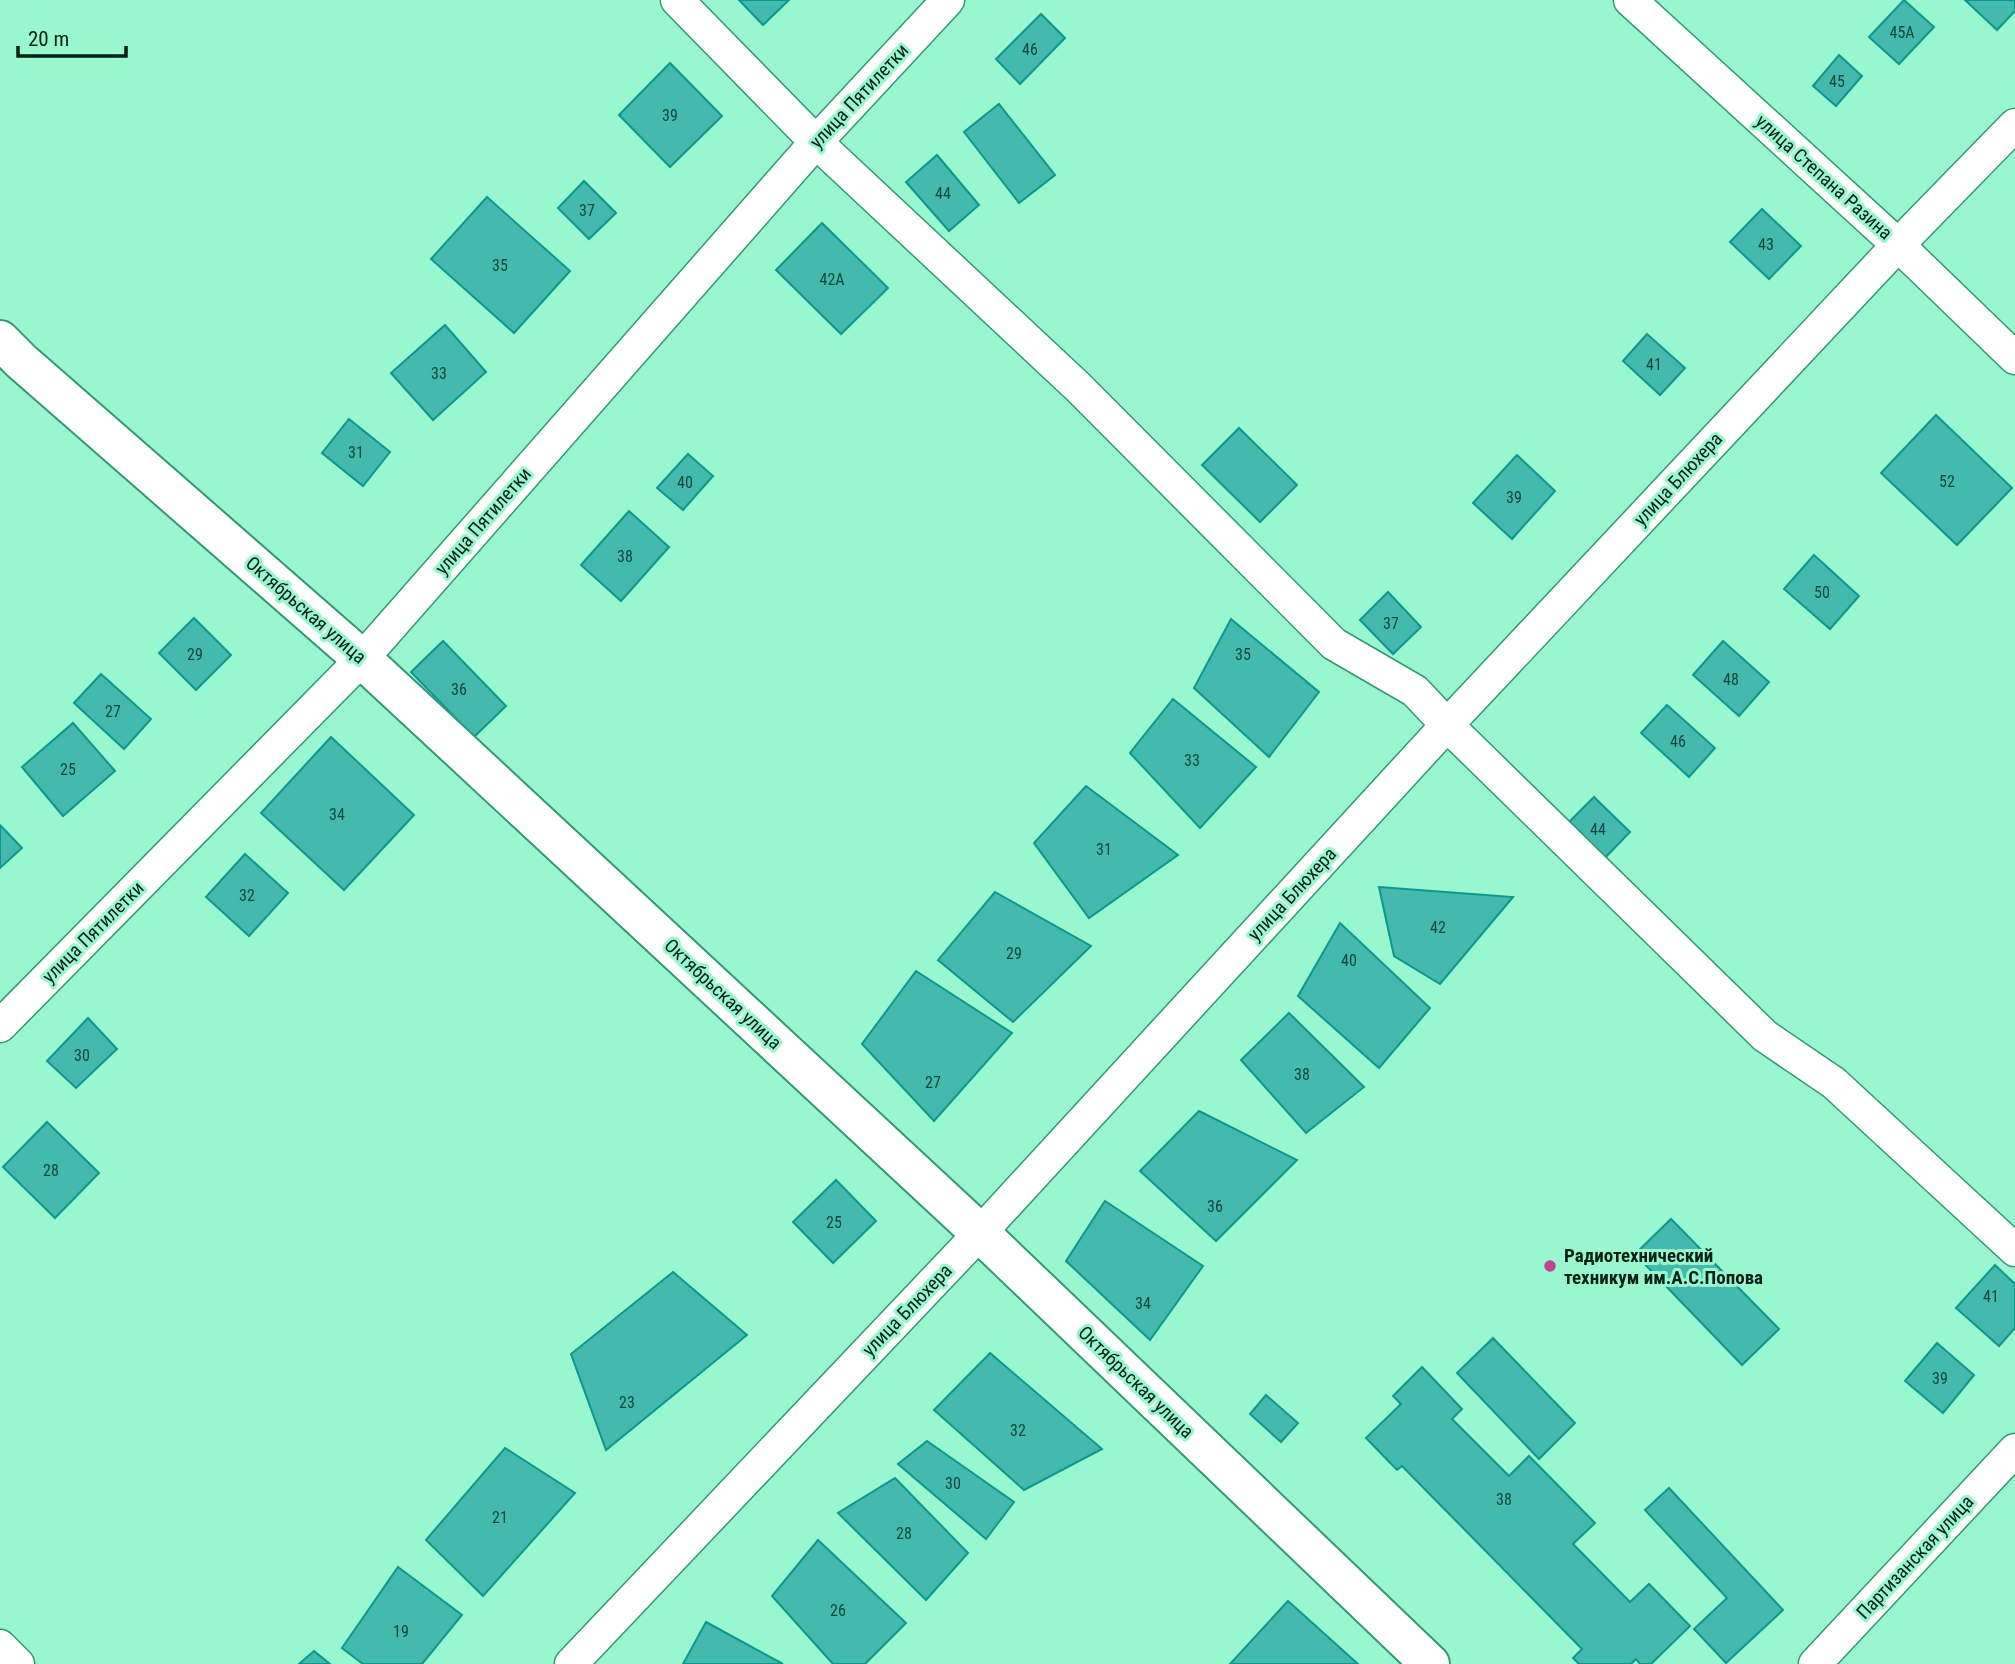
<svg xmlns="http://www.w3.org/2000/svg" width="2015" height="1664" viewBox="0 0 2015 1664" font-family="'Roboto Condensed',sans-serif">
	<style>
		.building { fill: #44b9ae; stroke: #0c988d; stroke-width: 2 }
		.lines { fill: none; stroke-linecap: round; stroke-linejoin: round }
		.street-casing { stroke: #359774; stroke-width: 35 }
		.secondary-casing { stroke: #359774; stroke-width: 42 }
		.street { stroke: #fff; stroke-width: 32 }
		.secondary { stroke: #fff; stroke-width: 38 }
		.poi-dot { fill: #c04290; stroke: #99f7d0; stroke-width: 2.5 }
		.labels { text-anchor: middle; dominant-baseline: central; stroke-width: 6; stroke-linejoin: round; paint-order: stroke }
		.number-label { font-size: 16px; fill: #12463c }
		.street-label { font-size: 19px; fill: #022016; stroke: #99f7d0 }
		.poi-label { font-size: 19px; font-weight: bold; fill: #022016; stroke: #99f7d0; text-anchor: start }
	</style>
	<rect width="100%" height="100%" fill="#99f7d0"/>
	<g class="building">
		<path d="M739,0H789L763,25Z"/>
		<path d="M1904,0L1934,27L1899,64L1869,37Z"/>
		<path d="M1965,0H2015V11L1997,30Z"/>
		<path d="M1041,14L1065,38L1020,84L996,59Z"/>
		<path d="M1839,55L1862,76L1836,106L1813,86Z"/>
		<path d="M670,63L722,116L670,167L619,115Z"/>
		<path d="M999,104L1055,175L1019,203L964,132Z"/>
		<path d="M937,155L979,205L949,231L906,182Z"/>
		<path d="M584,181L616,213L589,239L558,208Z"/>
		<path d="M487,197L570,271L514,333L431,259Z"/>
		<path d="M1762,209L1801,246L1769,279L1730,242Z"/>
		<path d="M822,223L888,288L841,334L776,270Z"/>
		<path d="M445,325L486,372L433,420L391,373Z"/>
		<path d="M1647,334L1685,368L1660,395L1623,361Z"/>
		<path d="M1936,415L2012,488L1957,545L1881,473Z"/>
		<path d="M349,419L390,452L363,486L322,453Z"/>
		<path d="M1239,428L1297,485L1260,522L1202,465Z"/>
		<path d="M688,454L713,476L683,510L657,488Z"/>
		<path d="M1517,455L1555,491L1512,539L1473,503Z"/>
		<path d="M629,511L669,547L621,601L581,565Z"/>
		<path d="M1814,555L1859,596L1830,629L1784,589Z"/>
		<path d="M1388,592L1421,627L1393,654L1360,620Z"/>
		<path d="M194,618L231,655L196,690L159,653Z"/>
		<path d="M1231,619L1319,692L1269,757L1194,688Z"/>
		<path d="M443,641L506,706L474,737L411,672Z"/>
		<path d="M1723,641L1769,682L1739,716L1693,675Z"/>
		<path d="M101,674L151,719L124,749L74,703Z"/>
		<path d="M1173,699L1256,767L1200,828L1130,753Z"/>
		<path d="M1667,705L1715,748L1689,777L1641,733Z"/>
		<path d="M73,723L115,771L63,816L22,767Z"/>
		<path d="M331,737L414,815L344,890L261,813Z"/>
		<path d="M1086,786L1178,855L1089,918L1034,843Z"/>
		<path d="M1594,797L1630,832L1601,862L1565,826Z"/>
		<path d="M0,825L22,848L0,868Z"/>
		<path d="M245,854L288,893L249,936L206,897Z"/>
		<path d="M1379,887L1513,897L1440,984L1394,956Z"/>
		<path d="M995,892L1091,946L1013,1022L938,960Z"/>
		<path d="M1340,923L1430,1008L1379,1068L1298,996Z"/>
		<path d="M916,971L1012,1033L934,1121L862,1044Z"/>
		<path d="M1289,1013L1364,1087L1306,1133L1241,1060Z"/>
		<path d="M88,1018L117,1049L76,1088L47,1061Z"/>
		<path d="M1199,1111L1297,1160L1216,1241L1140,1171Z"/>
		<path d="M47,1122L99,1173L55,1218L3,1167Z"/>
		<path d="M836,1180L876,1221L833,1263L793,1222Z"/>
		<path d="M1105,1201L1203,1266L1150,1340L1066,1261Z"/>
		<path d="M1671,1219L1779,1329L1742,1365L1635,1254Z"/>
		<path d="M1995,1265L2015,1284V1328L1999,1346L1956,1308Z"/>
		<path d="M673,1272L747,1335L606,1450L571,1354Z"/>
		<path d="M1493,1338L1575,1423L1539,1459L1457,1373Z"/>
		<path d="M1937,1343L1974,1375L1943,1413L1905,1381Z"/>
		<path d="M990,1353L1102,1449L1024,1490L934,1410Z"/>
		<path d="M1422,1367L1462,1409L1452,1419L1509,1476L1529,1456L1595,1523L1573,1544L1630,1602L1649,1584L1690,1626L1651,1664H1640L1636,1659L1631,1664H1579L1573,1658L1582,1649L1402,1466L1397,1470L1366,1438L1401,1404L1393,1396Z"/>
		<path d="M1266,1395L1298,1423L1281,1442L1250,1414Z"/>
		<path d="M927,1441L1014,1502L986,1539L898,1464Z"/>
		<path d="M505,1448L575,1493L483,1596L426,1540Z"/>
		<path d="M895,1478L968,1553L926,1600L838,1513Z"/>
		<path d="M1669,1488L1783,1610L1726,1663L1694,1629L1727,1598L1645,1510Z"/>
		<path d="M818,1540L906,1623L865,1664H833L772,1596Z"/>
		<path d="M398,1567L462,1615L422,1664H363L342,1648Z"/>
		<path d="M1288,1601L1358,1664H1230Z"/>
		<path d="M706,1622L783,1664H683Z"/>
		<path d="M314,1651L330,1664H299Z"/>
	</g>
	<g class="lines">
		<defs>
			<g id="street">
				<path d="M677,0L816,142L1078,387L1334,644L1415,691L1447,725L1765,1036L1834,1083L2015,1250"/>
				<path d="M1630,0L1898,245L2015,358"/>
				<path d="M0,1026L362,659L816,142L948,0"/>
				<path d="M0,1646L18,1664"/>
				<path d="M571,1664L980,1233L1447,725L1898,245L2015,125"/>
				<path d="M1815,1664L2015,1450"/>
			</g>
			<path id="secondary" d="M0,340L21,361L362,659L980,1233L1430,1664"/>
		</defs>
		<use href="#street" class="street-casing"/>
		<use href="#secondary" class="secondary-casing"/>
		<use href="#street" class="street"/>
		<use href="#secondary" class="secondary"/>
	</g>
	<circle class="poi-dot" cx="1550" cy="1266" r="7"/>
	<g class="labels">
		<g class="number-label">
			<text x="1902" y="32">45А</text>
			<text x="1030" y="49">46</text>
			<text x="1837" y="81">45</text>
			<text x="670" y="115">39</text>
			<text x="943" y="193">44</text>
			<text x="587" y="210">37</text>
			<text x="1766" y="244">43</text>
			<text x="500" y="265">35</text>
			<text x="832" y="279">42А</text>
			<text x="1654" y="364">41</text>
			<text x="439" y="373">33</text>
			<text x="356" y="452">31</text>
			<text x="1947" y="481">52</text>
			<text x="685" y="482">40</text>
			<text x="1514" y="497">39</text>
			<text x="625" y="556">38</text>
			<text x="1822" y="592">50</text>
			<text x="1391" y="623">37</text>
			<text x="195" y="654">29</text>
			<text x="1243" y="654">35</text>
			<text x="1731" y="679">48</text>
			<text x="459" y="689">36</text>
			<text x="113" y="711">27</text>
			<text x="1678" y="741">46</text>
			<text x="1192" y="760">33</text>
			<text x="68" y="769">25</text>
			<text x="337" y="814">34</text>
			<text x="1598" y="829">44</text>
			<text x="1104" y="849">31</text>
			<text x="247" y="895">32</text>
			<text x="1438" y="927">42</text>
			<text x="1014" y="953">29</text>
			<text x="1349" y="960">40</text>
			<text x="82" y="1055">30</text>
			<text x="1302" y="1074">38</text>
			<text x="933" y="1082">27</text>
			<text x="51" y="1170">28</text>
			<text x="1215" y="1206">36</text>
			<text x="834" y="1222">25</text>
			<text x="1991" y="1296">41</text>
			<text x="1143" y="1303">34</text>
			<text x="1940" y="1378">39</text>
			<text x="627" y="1402">23</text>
			<text x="1018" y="1430">32</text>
			<text x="953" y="1483">30</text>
			<text x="1504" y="1499">38</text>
			<text x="500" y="1517">21</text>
			<text x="904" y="1533">28</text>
			<text x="838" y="1610">26</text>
			<text x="401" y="1631">19</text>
		</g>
		<g class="street-label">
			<text transform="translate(859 96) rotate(-47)">улица Пятилетки</text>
			<text transform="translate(1824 177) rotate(42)">улица Степана Разина</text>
			<text transform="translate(1678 479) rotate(-47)">улица Блюхера</text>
			<text transform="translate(483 521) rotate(-49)">улица Пятилетки</text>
			<text transform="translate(306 610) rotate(41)">Октябрьская улица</text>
			<text transform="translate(1292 894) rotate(-47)">улица Блюхера</text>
			<text transform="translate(93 932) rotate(-45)">улица Пятилетки</text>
			<text transform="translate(723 994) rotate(43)">Октябрьская улица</text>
			<text transform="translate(907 1310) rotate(-46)">улица Блюхера</text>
			<text transform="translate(1136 1382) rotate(44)">Октябрьская улица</text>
			<text transform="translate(1915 1557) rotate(-47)">Партизанская улица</text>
		</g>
		<g class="poi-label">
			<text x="1564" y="1255">Радиотехнический<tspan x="1564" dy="22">техникум им.А.С.Попова</tspan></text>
		</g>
	</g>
	<path d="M18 46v10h108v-10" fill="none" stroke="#022016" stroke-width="3.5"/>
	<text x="28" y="46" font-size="21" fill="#022016" stroke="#99f7d0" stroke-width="5" paint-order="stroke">20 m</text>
</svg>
